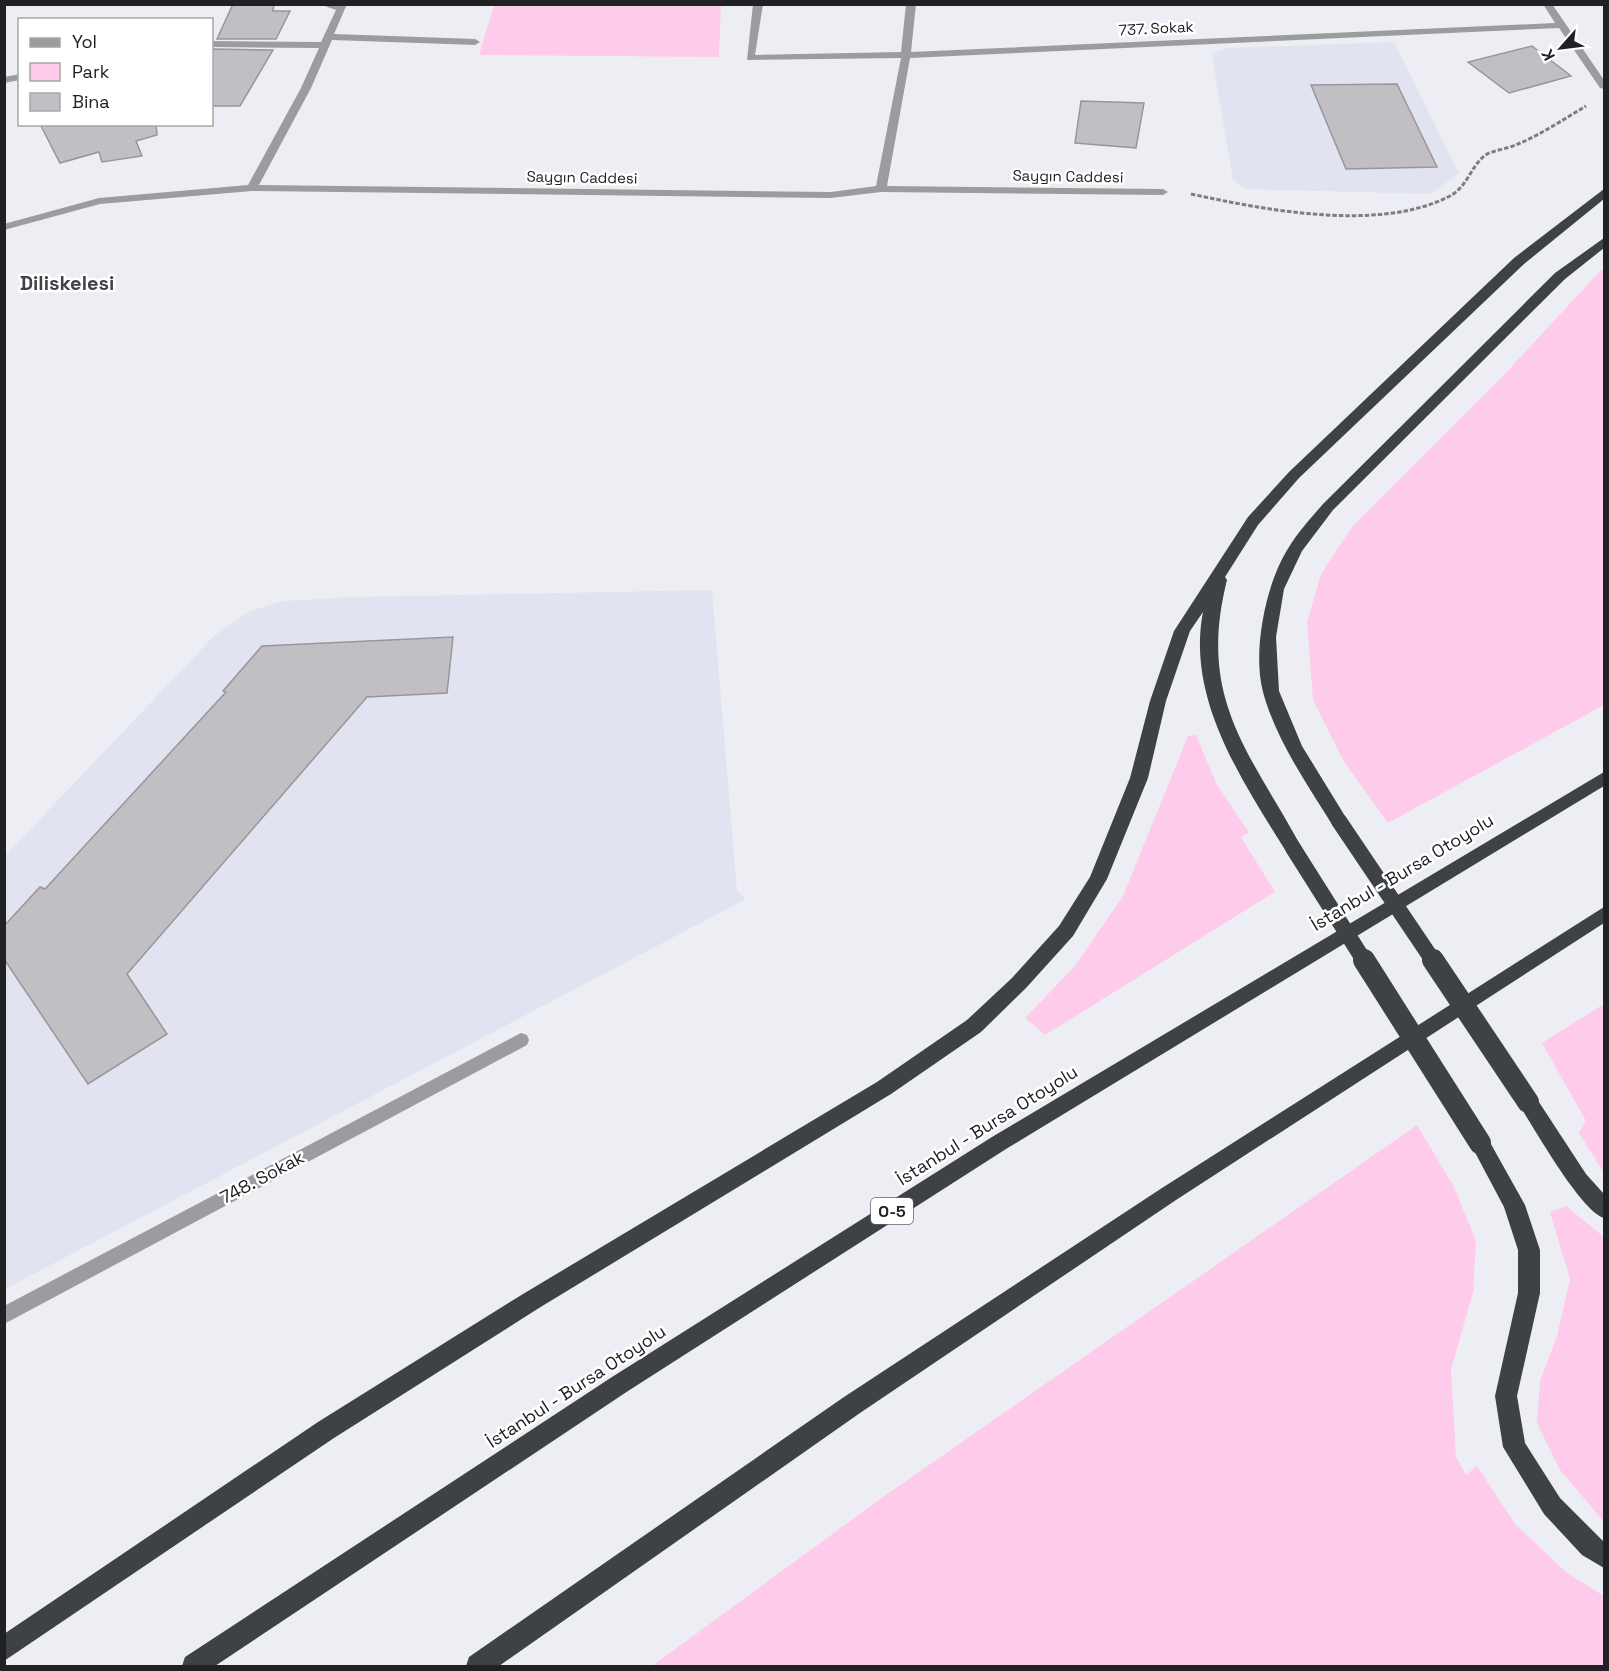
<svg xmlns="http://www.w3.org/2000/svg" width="1609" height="1671" viewBox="0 0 1609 1671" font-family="'Space Grotesk',sans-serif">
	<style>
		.built { fill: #e1e3f0 }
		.green { fill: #ffcbea }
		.building { fill: #c1bec4; stroke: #99969b; stroke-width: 1.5 }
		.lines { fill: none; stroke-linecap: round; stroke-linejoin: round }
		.path { stroke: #7e7e82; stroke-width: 3; stroke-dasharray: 4.5 2; stroke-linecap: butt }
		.minor { fill: #9a9c9e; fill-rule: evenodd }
		.highway { fill: #3e4245; fill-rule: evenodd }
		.highway-bridge-far1 { stroke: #3e4245; stroke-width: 16 }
		.highway-bridge { stroke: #3e4245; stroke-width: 22 }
		.labels { text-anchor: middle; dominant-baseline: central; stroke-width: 5; stroke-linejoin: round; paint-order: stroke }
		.far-street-label { font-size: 15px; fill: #212123; stroke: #fff }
		.shield { fill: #fff; stroke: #646465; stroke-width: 1.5 }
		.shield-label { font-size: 16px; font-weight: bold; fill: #212123 }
		.street-label { font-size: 18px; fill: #212123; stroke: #fff }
		.far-district-label { font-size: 20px; font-weight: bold; fill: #414146; stroke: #fff }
	</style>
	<rect width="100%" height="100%" fill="#edeef4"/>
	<g class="built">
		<path d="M1394,42L1459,173L1431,194L1246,189L1233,180L1212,57L1218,51L1228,48Z"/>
		<path d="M712,590L737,891L746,899L5,1289V856L215,635L250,611L283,601L354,597Z"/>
	</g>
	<g class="green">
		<path d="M494,5H721L719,57L479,55Z"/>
		<path d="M1601,270H1604V705L1388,823L1344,762L1313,700L1307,622L1321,574L1352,527L1502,377Z"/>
		<path d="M1196,735L1216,783L1249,833L1241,837L1275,892L1045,1035L1025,1018L1075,966L1123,896L1188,736Z"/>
		<path d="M1604,1004V1173L1579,1133L1586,1121L1542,1043Z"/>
		<path d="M1417,1125L1454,1187L1476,1241L1473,1292L1451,1370L1456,1457L1466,1475L1477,1466L1515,1524L1566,1572L1604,1596V1666H652L883,1497Z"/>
		<path d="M1566,1206L1604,1237V1522L1560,1470L1537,1423L1540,1381L1557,1336L1570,1279L1550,1212Z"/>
	</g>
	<g class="building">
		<path d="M233,4H274L273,11H290L276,39H217Z"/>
		<path d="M1532,46L1571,76L1509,93L1468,62Z"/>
		<path d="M212,49L273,50L240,106H212Z"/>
		<path d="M1397,84L1437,167L1346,169L1311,85Z"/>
		<path d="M1081,101L1144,103L1136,148L1075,143Z"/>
		<path d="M40,124H156L157,135L136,141L142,156L102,162L99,152L60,163Z"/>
		<path d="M453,637L447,693L367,697L127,974L167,1034L88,1084L4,959V926L40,887L45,889L226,692L223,691L262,646Z"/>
	</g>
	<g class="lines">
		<path class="path" d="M1191,194C1265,210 1378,232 1448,197C1467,188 1470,168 1484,156C1492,150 1508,149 1518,144C1542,134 1564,119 1586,106"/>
		<g class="minor">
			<path d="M319,4H347L334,34L475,39L480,42L475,45L332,40L311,88L259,185L831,192L876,186L901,58L747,60L753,4H763L755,55L901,52L906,4H916L911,52L1555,23L1543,4H1552L1604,80V89L1600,88L1559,28L910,58L887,186L1163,189L1168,192L1163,195L881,192L831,198L252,191L100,204L4,230V224L99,198L248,185L301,88L319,48L212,47V41L321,42L336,10Z"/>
			<path d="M20,74V80L4,83V77Z"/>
			<path d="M521,1033L527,1035L529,1040L527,1045L4,1324V1306Z"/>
		</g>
		<g class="highway">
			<path d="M1604,189V199L1524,264L1299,478L1258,525L1225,577L1227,580C1197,699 1249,751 1302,848L1299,853H1287C1243,782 1186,699 1203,612L1190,631L1166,701L1148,778L1107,879L1073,936L1026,988L981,1032L891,1094L539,1308L334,1438L4,1661V1634L318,1422L523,1294L877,1082L967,1020L1012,978L1059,926L1090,877L1130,778L1150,701L1174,631L1248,517L1289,472L1514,258Z"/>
			<path d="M1604,238V248L1565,279L1333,510L1302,551L1284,589L1276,637L1279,691L1302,746L1348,821L1345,826H1333C1307,784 1276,740 1263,692C1252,651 1266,582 1289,547C1298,532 1311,518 1323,504L1555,273Z"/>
			<path d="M1604,772V786L1006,1149L628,1391L215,1666H182L185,1657L612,1377L992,1137Z"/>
			<path d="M1604,907V923L1176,1200L860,1413L499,1666H466L469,1657L844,1397L1162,1188Z"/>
			<path d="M1528,1093L1535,1096L1586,1174L1604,1194V1218C1581,1211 1536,1131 1521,1108L1518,1102L1521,1096Z"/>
			<path d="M1480,1134L1487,1137L1525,1205L1540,1250V1293L1517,1396L1525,1443L1560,1498L1604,1542V1568L1582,1555L1544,1514L1503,1447L1495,1396L1518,1293V1250L1504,1207L1470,1143L1473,1137Z"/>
		</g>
		<g class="highway-bridge-far1">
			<path d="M1339,821L1434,962"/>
			<path d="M1293,848L1365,962"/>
		</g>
		<g class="highway-bridge">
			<path d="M1364,960L1480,1143"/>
			<path d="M1433,960L1528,1102"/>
		</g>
	</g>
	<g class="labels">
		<g class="far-street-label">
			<text transform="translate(1156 28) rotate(-3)">737. Sokak</text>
			<text transform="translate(1068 176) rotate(1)">Saygın Caddesi</text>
			<text transform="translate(582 177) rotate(1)">Saygın Caddesi</text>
		</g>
		<rect class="shield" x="871" y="1198" width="42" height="26" rx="4.5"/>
		<g class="shield-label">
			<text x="892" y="1211">O-5</text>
		</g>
		<g class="street-label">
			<text transform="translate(1402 872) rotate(-31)">İstanbul - Bursa Otoyolu</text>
			<text transform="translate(987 1125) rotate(-32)">İstanbul - Bursa Otoyolu</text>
			<text transform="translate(262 1177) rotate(-28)">748. Sokak</text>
			<text transform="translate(576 1386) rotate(-33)">İstanbul - Bursa Otoyolu</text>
		</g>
		<g class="far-district-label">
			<text x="67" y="283">Diliskelesi</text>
		</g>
	</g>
	<rect width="1609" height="1671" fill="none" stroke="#212123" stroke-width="12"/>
	<rect x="18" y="18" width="195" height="108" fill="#ffffff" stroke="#a6a6a7" stroke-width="1.5"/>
	<rect x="30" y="38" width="30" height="9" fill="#9a9c9e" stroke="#a6a6a7" stroke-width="1.5"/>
	<text x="72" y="48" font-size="18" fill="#212123">Yol</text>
	<rect x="30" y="63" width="30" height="18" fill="#ffcbea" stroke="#a6a6a7" stroke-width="1.5"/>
	<text x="72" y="78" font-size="18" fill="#212123">Park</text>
	<rect x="30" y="93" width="30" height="18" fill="#c1bec4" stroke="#a6a6a7" stroke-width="1.5"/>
	<text x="72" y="108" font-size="18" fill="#212123">Bina</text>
	<g transform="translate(1561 48) rotate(242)" stroke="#ffffff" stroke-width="4.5" paint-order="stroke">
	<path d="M0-4.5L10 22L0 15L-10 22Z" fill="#212123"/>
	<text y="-9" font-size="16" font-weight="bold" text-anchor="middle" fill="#212123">K</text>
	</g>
</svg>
